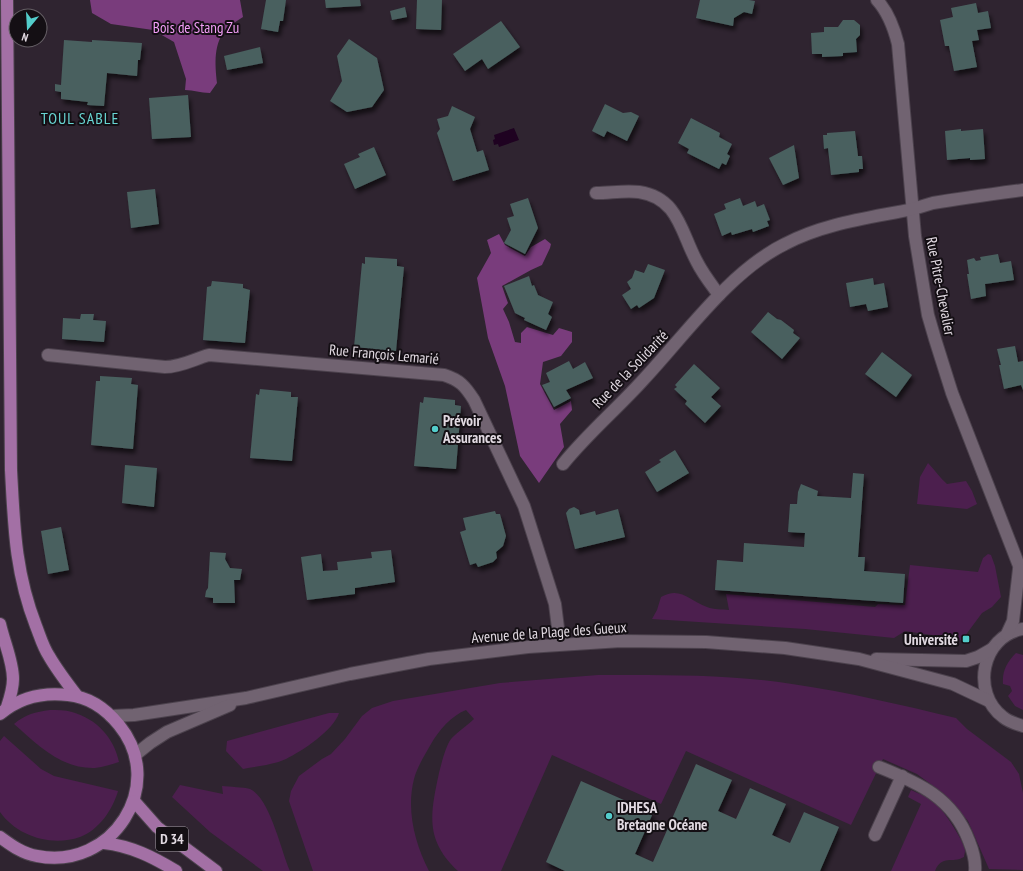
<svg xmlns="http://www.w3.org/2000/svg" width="1023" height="871" viewBox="0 0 1023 871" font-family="'PT Sans Narrow',sans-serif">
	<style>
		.green { fill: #4c1f4e }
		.forest { fill: #793c7c }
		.water { fill: #1f0221 }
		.building { fill: #49605f; filter: url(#shadow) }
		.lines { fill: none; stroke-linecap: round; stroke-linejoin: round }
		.minor-casing { stroke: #4c424d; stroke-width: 14 }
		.major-casing { stroke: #4c424d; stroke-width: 14 }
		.minor { stroke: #716371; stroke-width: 12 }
		.major { stroke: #a370a5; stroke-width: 12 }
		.poi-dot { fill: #53cdcb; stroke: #140f14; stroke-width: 1.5 }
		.labels { text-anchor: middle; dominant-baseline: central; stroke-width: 4; stroke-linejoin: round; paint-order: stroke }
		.shield { fill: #140f14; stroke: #a49da4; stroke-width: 1 }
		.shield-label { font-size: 14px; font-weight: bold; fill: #e2dae2 }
		.park-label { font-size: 15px; fill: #f49ff8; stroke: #140f14 }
		.street-label { font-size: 15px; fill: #e2dae2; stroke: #140f14 }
		.poi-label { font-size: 15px; font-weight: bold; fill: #e2dae2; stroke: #140f14; text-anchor: start }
		.neighbourhood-label { font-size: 16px; letter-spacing: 1px; fill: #68d5d2; stroke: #140f14 }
	</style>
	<defs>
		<filter id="shadow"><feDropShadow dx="2.5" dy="4.5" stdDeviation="2" flood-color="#0009"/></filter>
	</defs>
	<rect width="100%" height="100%" fill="#2f2430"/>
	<g class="green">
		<path d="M928,463C935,470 940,478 947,484L966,481L972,491L977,504L967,509L917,504L920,477Z"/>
		<path d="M988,554L991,555L995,566L1001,597L992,607L982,613L962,640L950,642L945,637L905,631L894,638L805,629L652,619L657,610L661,597C681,586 689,601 707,607C714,610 722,609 729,610L726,594L875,607L878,604L905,605L910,565L978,572L983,558Z"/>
		<path d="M1016,653L1023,655V710L1015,706L1008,696L1012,691L1010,686L1003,684C1002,671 1007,662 1016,653Z"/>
		<path d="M598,675C663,675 728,674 792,684C847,692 902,705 956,718L967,729L1011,762L1019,774L1023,793V870L989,869L968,821L944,794L917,774L883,759L851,825L686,751L661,804L552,755L501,871H458C425,840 430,815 439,773C441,765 446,745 451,739C457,732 467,726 474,719L466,710C451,716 439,730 431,744C425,755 417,767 414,779C406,810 415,844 429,871H313L289,801L291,791L299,776L322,759L331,754L345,739L362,716L372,708L393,701L500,683Z"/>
		<path d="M50,710C57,710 65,710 72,712C97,719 114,738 119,762C112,764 103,767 95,768C61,769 38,745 14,724C26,714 35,712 50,710Z"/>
		<path d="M329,713H339C333,731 302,751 286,759C273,765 257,766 243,769L226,751L227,741Z"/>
		<path d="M4,736L41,769L54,776L118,791C113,809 99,830 80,837C51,847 17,836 0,812V741Z"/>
		<path d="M180,785L223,794L222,786C230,787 243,787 250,789C270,798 281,851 290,871H263L210,832L172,797Z"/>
		<path d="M911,790C920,794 928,797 936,803C943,810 964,841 965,850C965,853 964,855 964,857C952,864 942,854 935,871H891L921,804L908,797Z"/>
	</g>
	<g class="forest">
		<path d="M90,0H240L243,17C238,20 232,24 227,28C213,43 215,64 217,83L210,93C200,93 194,90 185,90L186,79L174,42L153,30L111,24L92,13Z"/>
		<path d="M499,234L505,245L525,256L531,247L545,239L551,244L550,248L542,265L531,270L502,286L508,303L503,309L509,322L515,342L521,343V333L527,327L553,335L559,328L572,332V342L561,356L543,362L540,384L554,410L571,401L572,410L560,424L564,447L539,483L520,456L505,386L488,338L477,278L491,253L487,240Z"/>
	</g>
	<path class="water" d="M514,128L519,140L499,147L498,144L494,145L493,140L495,139L494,135Z"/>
	<g class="building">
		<path d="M266,0H286L283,21H280L278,32L261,29Z"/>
		<path d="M325,0H360L361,6L326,8Z"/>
		<path d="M417,0H442L441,30L416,29Z"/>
		<path d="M700,0H749L755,1L752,14L744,12L734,18L733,26L696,18Z"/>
		<path d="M976,3L978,13L988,11L991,28L977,30L979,40L972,41L977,67L954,71L949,46H945L940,20L953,17L951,8Z"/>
		<path d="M405,7L407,17L392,20L390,11Z"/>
		<path d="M843,20H854L860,25V35L856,39L857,52L843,53V56L822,57V54H812L811,33L824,32V27H838Z"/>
		<path d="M501,21L520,47L488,69L482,59L465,71L453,54Z"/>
		<path d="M349,39L377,58L384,90L372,107L347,112L330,101L342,81L337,56Z"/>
		<path d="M64,40L92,42V40L142,43L140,60H138L137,76L107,73L104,106L87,105L88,102L61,99V92L55,91V84L61,85Z"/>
		<path d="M260,47L263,63L227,70L224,56Z"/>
		<path d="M188,95L191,137L152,139L149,98Z"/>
		<path d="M605,104L623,113L631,112L639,116L627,141L607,131L604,137L592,131Z"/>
		<path d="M452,106L475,117L470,129L477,152L483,150L489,170L453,181L437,133L440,129L437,119L448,116Z"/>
		<path d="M691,118L720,133L719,137L732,144L727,154L730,156L726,165L722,163L719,169L687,153L689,149L678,143Z"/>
		<path d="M961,129V131L983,129L985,159L970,160V158L947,160L945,131Z"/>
		<path d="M855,131L858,156H862L863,169H859V172L831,175L828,148L824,149L823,135H827V133Z"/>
		<path d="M794,145L799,178L783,185L769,158Z"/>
		<path d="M374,147L386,175L355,189L344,164L360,157L358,154Z"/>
		<path d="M155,189L159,224L131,228L127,192Z"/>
		<path d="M528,198L538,228L525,254L504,243L511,230L507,218L514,216L510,204Z"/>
		<path d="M740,198L743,206L755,201L757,207L764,204L770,220L767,221L769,226L753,232L752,229L732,235L731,232L722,236L714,214L726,209L724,204Z"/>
		<path d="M998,254L1000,263L1011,261L1014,280L985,284L986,296L971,299L967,274H969L967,260L974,258L976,261L981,260L980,257Z"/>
		<path d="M365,257L397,259V266L404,267L396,351L354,347L362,263L365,264Z"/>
		<path d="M648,264L665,270L654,298L639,308L637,305L631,309L622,295L631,289L627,282L632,278L635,270L644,273Z"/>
		<path d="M529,276L532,286L534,285L538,295L553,302L548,314L552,317L546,330L524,320L525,318L515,313L504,286Z"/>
		<path d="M873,278L874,285L884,283L888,307L868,311L866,304L850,307L846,283Z"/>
		<path d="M212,281L243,284V288L250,290L245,343L203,340L207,287L211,286Z"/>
		<path d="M768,312L777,319L781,320L794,330L793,333L800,338L782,359L751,332Z"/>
		<path d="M81,314H94L93,320L106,321L104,342L62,339L63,318L80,319Z"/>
		<path d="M1015,346L1018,362L1023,361V390L1021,385L1004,389L999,365H1001L997,349Z"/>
		<path d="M882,352L912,375L896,397L865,374Z"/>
		<path d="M569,361L573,369L585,362L593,378L566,390L571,398L554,407L542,385L550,382L546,373Z"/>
		<path d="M694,364L720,388L711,397L721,406L705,423L685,404L687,401L674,389L677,387L675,385Z"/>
		<path d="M100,376L132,378L131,384L138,385L133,449L91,445L96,381H100Z"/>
		<path d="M260,389L291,392V397H298L292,461L250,458L256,394L259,395Z"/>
		<path d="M424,397L455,400V405L461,406L456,469L414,466L420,402L423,403Z"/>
		<path d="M675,450L689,473L657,492L645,472L661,462L659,460Z"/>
		<path d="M125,465L157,468L154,507L122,503Z"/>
		<path d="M853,473L864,474L858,557H865L864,571L905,574L903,603L715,590L717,560L743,562L744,543L804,547L805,533L788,532L790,504H797L798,492L801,484L818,491L817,496L851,498Z"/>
		<path d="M574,507L579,510L580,515L595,511L596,515L618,509L625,537L575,549L566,513L569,509Z"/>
		<path d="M495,511L496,514H500L506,536L503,546L496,552L497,558L493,562L478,567L476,563L470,565L460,532L466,530L463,518Z"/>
		<path d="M61,527L69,570L48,574L41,531Z"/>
		<path d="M391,550L395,582L355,588V594L307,600L301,557L321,554L323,571L338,570L337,562L372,558L371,552Z"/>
		<path d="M210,552L226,553L225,559L230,568L242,569L240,580H234L235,603H213V598L205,597L206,591L208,588Z"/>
		<path d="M696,764L732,780L718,811L736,819L750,788L786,804L772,835L790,843L804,812L839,827L820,871H565L546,862L581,781L653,813L635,854L653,862Z"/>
	</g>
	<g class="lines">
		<defs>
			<g id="minor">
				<path d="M877,0C888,12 894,28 898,44L915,236L928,315L935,339L952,393L1023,576"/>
				<path d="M596,193C610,193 626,190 639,192C679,198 681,233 697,262C703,274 711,284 719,295"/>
				<path d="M48,355L165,367C181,367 194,359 209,355L444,375C460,380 465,386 474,400L524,506L555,604L560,644"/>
				<path d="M563,464C588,433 618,408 644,379C686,334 730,271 785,244C825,223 870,218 913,209C920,207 926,205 933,203C963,198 993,194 1023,190"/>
				<path d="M1023,629C981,636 971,693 1003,717C1009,722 1016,724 1023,726"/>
				<path d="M1007,634L1013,621L1019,569"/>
				<path d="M876,659L966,661L978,657L992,649"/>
				<path d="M111,716L134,715L246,698L350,674L429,659L528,647L621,641L706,642L745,645L785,648L859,659L953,684L989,701"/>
				<path d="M135,755L150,743L167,732L230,705"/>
				<path d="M879,767C919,783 953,798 969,841C973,851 976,860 975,871"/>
				<path d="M875,835L902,776"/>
			</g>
			<g id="major">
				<path d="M7,0L11,470C14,526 15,572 36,626C40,636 43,647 49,656C57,670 67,683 77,696"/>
				<path d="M0,624C4,642 13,661 13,679C13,689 10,698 7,707"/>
				<path d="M0,714C20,697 43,692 68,695C89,697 106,709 119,725C168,785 112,871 37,856C23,854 11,845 0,837"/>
				<path d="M134,801L157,827L216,871"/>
				<path d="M104,843C131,846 153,857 176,871"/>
			</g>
		</defs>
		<use href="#minor" class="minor-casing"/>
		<use href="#major" class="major-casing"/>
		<use href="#minor" class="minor"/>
		<use href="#major" class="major"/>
	</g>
	<g class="poi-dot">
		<circle cx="435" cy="429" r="4"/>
		<rect x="962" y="635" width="8" height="8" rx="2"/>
		<circle cx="609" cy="816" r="4"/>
	</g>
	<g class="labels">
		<rect class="shield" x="156" y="827" width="32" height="24" rx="3"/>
		<g class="shield-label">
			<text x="172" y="839">D 34</text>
		</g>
		<g class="park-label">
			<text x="196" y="27">Bois de Stang Zu</text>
		</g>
		<g class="street-label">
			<text transform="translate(941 286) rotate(79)">Rue Pitre-Chevalier</text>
			<text transform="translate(384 354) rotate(5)">Rue François Lemarié</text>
			<text transform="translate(630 369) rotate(-46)">Rue de la Solidarité</text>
			<text transform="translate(549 632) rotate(-4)">Avenue de la Plage des Gueux</text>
		</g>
		<g class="poi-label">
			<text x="443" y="420">Prévoir<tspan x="443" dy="17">Assurances</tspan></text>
			<text x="958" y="639" text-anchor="end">Université</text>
			<text x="617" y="807">IDHESA<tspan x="617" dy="17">Bretagne Océane</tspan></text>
		</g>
		<g class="neighbourhood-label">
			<text x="80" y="118">TOUL SABLE</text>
		</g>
	</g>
	<g transform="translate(28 28) rotate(198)"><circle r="19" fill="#140f14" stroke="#666066"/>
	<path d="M0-3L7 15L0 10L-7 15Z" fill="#53cdcb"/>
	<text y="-6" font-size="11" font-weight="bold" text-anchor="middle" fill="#e2dae2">N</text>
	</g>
</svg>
